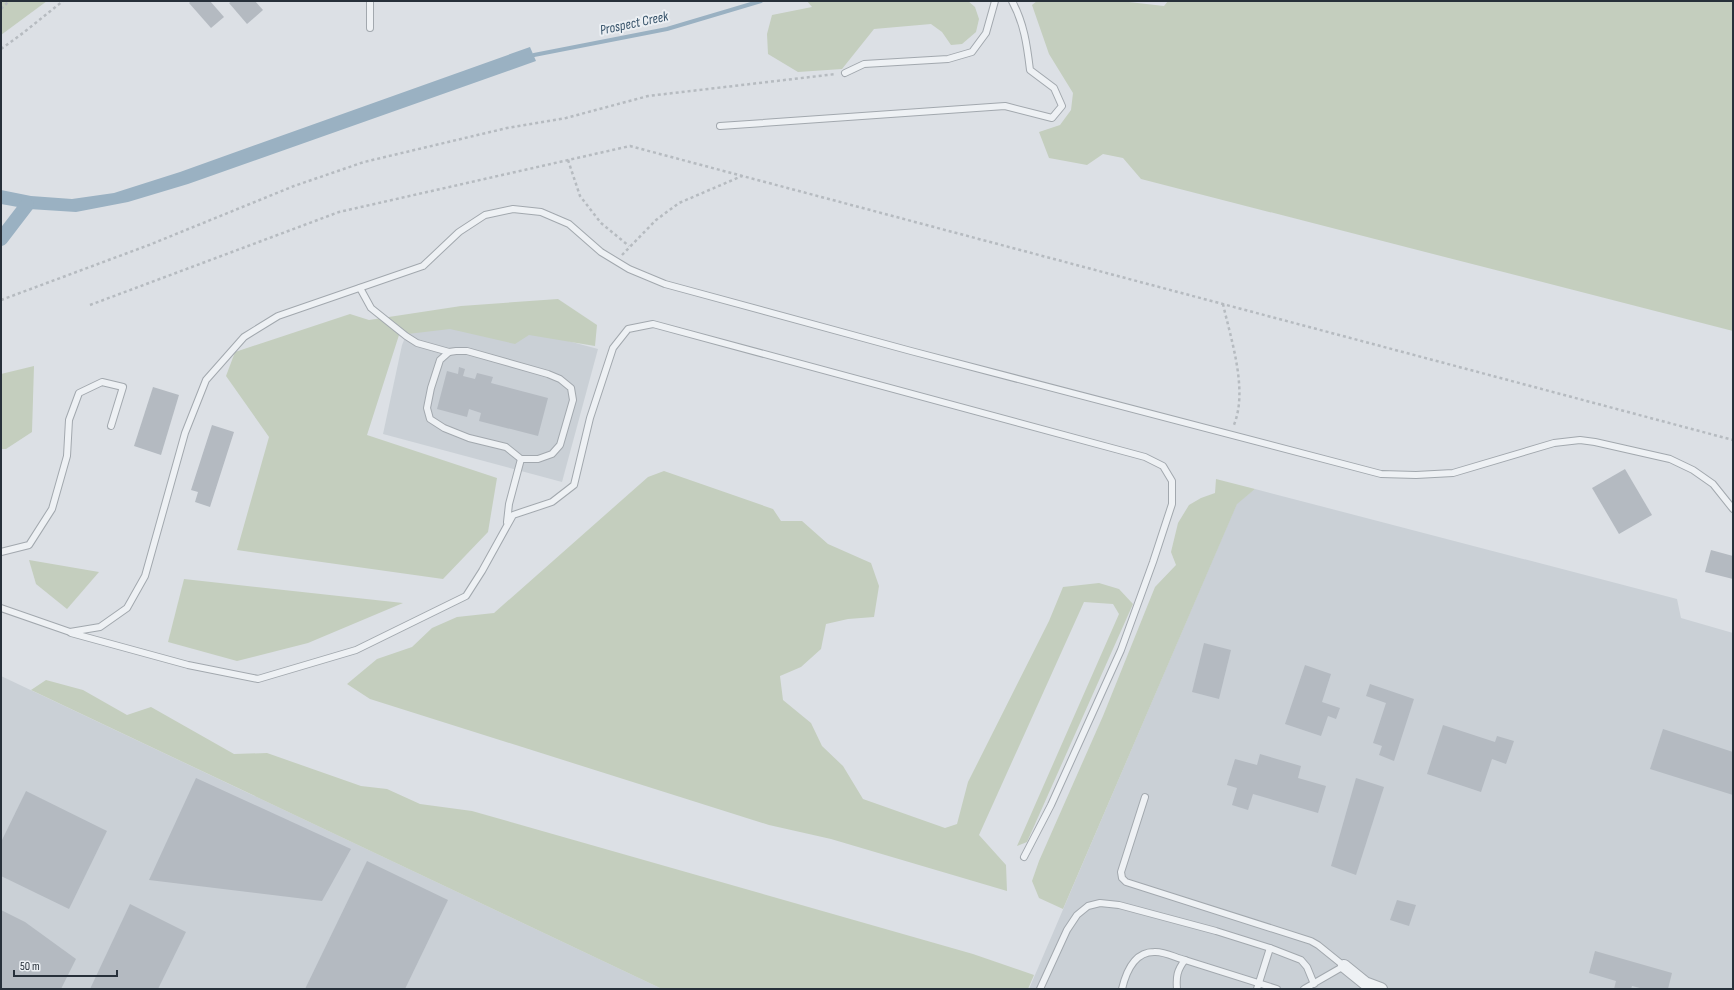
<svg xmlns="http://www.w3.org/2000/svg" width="1734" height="990" viewBox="0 0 1734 990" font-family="'Sofia Sans Condensed',sans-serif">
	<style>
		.built { fill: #cad0d6 }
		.green { fill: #c4cebe }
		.water { fill: #9ab1c2 }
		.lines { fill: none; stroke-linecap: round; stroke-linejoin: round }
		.stream { stroke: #9ab1c2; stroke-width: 4 }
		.canal { stroke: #9ab1c2; stroke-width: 14 }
		.building { fill: #b4bac1 }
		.service-casing { stroke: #a2a8ae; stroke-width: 8 }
		.minor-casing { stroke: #a2a8ae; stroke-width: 14 }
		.path { stroke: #b6bbc0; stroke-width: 2.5; stroke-dasharray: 3 3; stroke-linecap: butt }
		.service { stroke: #eef1f4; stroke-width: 6 }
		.minor { stroke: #eef1f4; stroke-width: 12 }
		.labels { text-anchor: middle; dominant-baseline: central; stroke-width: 4; stroke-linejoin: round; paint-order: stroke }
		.water-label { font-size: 14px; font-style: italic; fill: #365269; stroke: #ebeff3 }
	</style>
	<rect width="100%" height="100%" fill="#dce0e5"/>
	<g class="built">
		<path d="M413,318L516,327L598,349L562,482L383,434L402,345Z"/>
		<path d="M1255,489L1677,599L1681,618L1733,633V989H1029L1237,503Z"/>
		<path d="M1,676L662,989H1Z"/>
	</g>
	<g class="green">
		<path d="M1,1H47L1,35Z"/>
		<path d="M807,1H968L975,7L979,19L976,32L962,44L951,45L942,32L931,24L874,29L842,69L798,72L768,54L767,34L772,15L812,7Z"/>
		<path d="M1037,1H1120L1164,6L1168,1H1733V331L1141,179L1123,158L1103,154L1087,165L1049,158L1039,132L1060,125L1071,110L1073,93L1049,54L1032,5Z"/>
		<path d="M558,299L597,325L595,346L529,335L515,344L450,329L399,335L367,435L497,478L488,532L443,579L237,550L269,437L226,376L235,352L350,314L369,320L461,306Z"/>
		<path d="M34,366L32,432L6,449H1V374Z"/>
		<path d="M664,471L773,509L781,521H802L828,544L871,563L879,586L874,617L848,619L826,624L821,649L801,667L780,676L783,700L811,723L822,746L843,766L863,799L945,828L957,824L968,782L1049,621L1063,587L1099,583L1119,589L1133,604L1027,842L1017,846L1119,614L1113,604L1084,602L979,835L1006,865L1007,891L831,839L769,825L370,699L347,684L377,659L412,647L432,628L457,617L494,613L648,477Z"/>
		<path d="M1216,479L1255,489L1237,504L1063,909L1039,898L1032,881L1039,861L1103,716L1155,587L1176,565L1171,552L1178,523L1189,505L1201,498L1215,493Z"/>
		<path d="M29,560L99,572L67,609L36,584Z"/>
		<path d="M184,579L403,603L308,643L237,661L168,642Z"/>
		<path d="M46,680L83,690L127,715L151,707L234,754L267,753L361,786L387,789L420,804L472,811L973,954L1034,975L1028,989H662L31,690Z"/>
	</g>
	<path class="water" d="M530,47L536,61L188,184L128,202L76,212L29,209L1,204V190L31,196L72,199L114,193L180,172Z"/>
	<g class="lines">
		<path class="stream" d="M534,55L667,29L761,1"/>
		<path class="canal" d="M1,239L27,205"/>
	</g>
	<g class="building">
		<path d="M191,1H210L224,17L211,28L189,3Z"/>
		<path d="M232,1H255L263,10L247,24L229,3Z"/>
		<path d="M459,367L465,369L463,376L475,379L477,373L493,377L491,383L548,398L538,436L479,421L481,413L469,409L467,417L437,409L447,371L458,374Z"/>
		<path d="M153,387L179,395L161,455L134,446Z"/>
		<path d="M212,425L234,432L210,507L195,502L198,492L191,490Z"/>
		<path d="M1625,469L1652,515L1619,534L1592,488Z"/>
		<path d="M1711,550L1733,556V579L1705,572Z"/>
		<path d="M1204,643L1231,650L1219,699L1192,692Z"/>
		<path d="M1305,665L1331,674L1322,702L1340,708L1336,719L1328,716L1321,736L1285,724Z"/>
		<path d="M1370,684L1414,699L1394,761L1379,755L1382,746L1373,743L1386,703L1366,696Z"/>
		<path d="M1443,725L1495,742L1497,736L1514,741L1506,764L1492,759L1481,792L1427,774Z"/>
		<path d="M1663,729L1733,752V795L1650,769Z"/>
		<path d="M1260,754L1301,766L1298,778L1326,786L1318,813L1253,794L1248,810L1232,805L1237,788L1227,785L1235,759L1257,765Z"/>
		<path d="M196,778L351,849L322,901L149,880Z"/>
		<path d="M1356,778L1384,787L1356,875L1331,866Z"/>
		<path d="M26,791L107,831L69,909L1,876V842Z"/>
		<path d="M367,861L448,900L405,989H305Z"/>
		<path d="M1397,900L1416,905L1409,926L1390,920Z"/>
		<path d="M130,904L186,932L158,989H90Z"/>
		<path d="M1,910L25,922L76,959L61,989H1Z"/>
		<path d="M1595,951L1672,973L1668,989H1644L1632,986L1631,989H1614L1616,981L1589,973Z"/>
	</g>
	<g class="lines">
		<defs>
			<g id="service">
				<path d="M370,1V28"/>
				<path d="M845,73L864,64L948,59L972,52L986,33L995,1"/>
				<path d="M720,126L1005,106L1052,118L1062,106L1054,88L1030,70C1027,45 1024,23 1012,1"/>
				<path d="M360,288L371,308L406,336L417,343L449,352"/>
				<path d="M456,351H467L548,374L560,379L571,388L573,400L560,445L552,454L538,459H521L506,447L469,438L444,428L430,419L427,408L431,388L440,360L449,352Z"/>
				<path d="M507,522L509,504L521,459"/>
				<path d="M1,552L29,545L52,509L67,456L69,420L79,393L102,382L123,387L111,426"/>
				<path d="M1,608L70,632L100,627L127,608L145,576L185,433L206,380L244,337L278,316L423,266L459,232L485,215L513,209L541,212L569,224L601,252L629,269L665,284L911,351L1381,474L1416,475L1453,473L1554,443L1580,440L1595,442L1670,459L1693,470L1713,484L1733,509"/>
				<path d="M71,633L188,665L258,679L356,650L466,596L482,571L513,515L552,502L574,485L590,418L613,348L628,329L653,324L1145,457L1163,466L1172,481V504L1153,562L1121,650L1051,805L1024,857"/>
				<path d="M1145,797L1121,872L1122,878L1126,882L1311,941L1318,945L1344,966L1304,989"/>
				<path d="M1040,989L1067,930L1077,915L1088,906L1100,903L1119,905L1216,931L1270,948L1301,960L1307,967L1314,984"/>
				<path d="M1122,989C1126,972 1134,952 1154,952C1164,951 1176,958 1185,960"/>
				<path d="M1177,989C1176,977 1177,970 1185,960L1277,989"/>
				<path d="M1257,989L1270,948"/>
			</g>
			<path id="minor" d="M1344,966L1365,983L1381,989"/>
		</defs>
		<use href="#service" class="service-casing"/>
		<use href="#minor" class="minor-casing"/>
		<g class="path">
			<path d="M1,9L9,1"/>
			<path d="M1,49L23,33L63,1"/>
			<path d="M568,160L580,196L601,223L629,246"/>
			<path d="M622,255L656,220L679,203L742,176"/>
			<path d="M1,300L149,245L294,186L364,162L507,128L566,118L648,96L836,74"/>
			<path d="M1223,304C1231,340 1249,392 1233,427"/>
			<path d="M90,305L339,212L630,146L1733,440"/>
		</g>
		<use href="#service" class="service"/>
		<use href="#minor" class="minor"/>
	</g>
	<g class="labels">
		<g class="water-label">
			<text transform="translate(634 23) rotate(-12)">Prospect Creek</text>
		</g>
	</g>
	<rect width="1734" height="990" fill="none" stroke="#27303a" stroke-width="4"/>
	<path d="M14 970v6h103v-6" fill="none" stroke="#27303a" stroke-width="2"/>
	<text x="20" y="970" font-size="12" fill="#27303a" stroke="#ebeff3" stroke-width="3" paint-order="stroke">50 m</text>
</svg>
